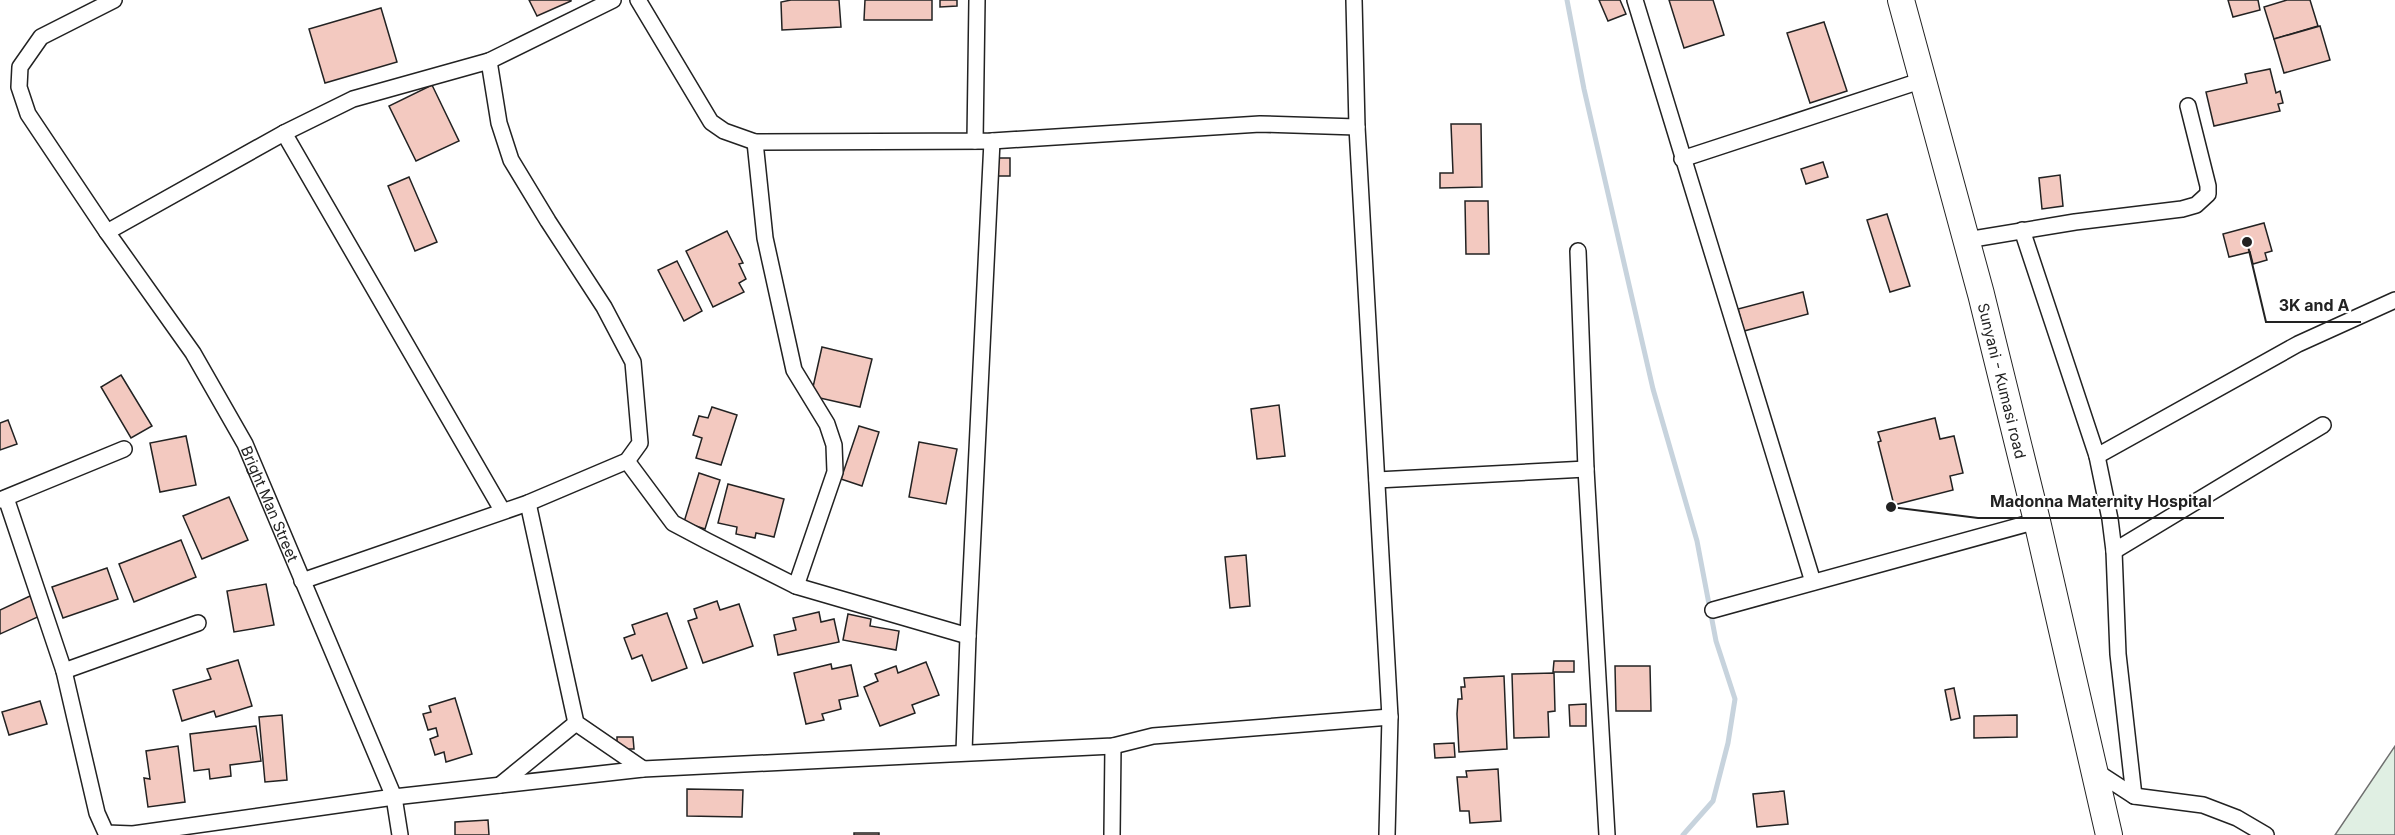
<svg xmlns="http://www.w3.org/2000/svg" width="2395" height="835" viewBox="0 0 2395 835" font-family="Inter,sans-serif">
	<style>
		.green { fill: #e0efe3; stroke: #6f6f6f; stroke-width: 1.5 }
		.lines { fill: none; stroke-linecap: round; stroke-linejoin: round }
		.stream { stroke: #c7d3dd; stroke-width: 5 }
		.building { fill: #f3c9c0; stroke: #222; stroke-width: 1.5 }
		.street-casing { stroke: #222; stroke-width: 18 }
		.primary-casing { stroke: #222; stroke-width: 28 }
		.street { stroke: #fff; stroke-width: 15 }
		.primary { stroke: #fff; stroke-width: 26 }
		.labels { text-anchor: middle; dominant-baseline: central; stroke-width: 4.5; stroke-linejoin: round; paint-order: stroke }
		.street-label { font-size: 15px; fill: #222; stroke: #fff }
		.leader { fill: none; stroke: #222; stroke-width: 2 }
		.callout-dot { fill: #222; stroke: #fff; stroke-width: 2 }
		.callout-label { font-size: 16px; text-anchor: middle; font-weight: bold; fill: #222; stroke: #fff; stroke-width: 4.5; stroke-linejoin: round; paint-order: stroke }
	</style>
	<rect width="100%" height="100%" fill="#fff"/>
	<path class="green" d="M2395,746V835H2335Z"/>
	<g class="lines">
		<path class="stream" d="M1567,0L1584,89L1653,389L1697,541L1716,641L1735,699L1728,743L1713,801L1683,835"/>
	</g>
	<g class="building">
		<path d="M529,0H571V1L537,16Z"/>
		<path d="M791,0H839L841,27L782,30L781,2Z"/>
		<path d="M865,0H932V20H864Z"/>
		<path d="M940,0H957V6L940,7Z"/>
		<path d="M1599,0H1620L1626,14L1608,21Z"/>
		<path d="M1669,0H1713L1724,35L1684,48Z"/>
		<path d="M2228,0H2258L2260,10L2233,17Z"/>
		<path d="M2287,0H2310L2318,26L2274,39L2264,7Z"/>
		<path d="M381,8L397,62L325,83L309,29Z"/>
		<path d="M1824,22L1847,91L1810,103L1787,33Z"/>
		<path d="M2320,26L2330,60L2284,73L2274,39Z"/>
		<path d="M2270,69L2276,93L2280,91L2283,103L2278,104L2280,111L2214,126L2206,92L2247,83L2245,74Z"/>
		<path d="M432,85L459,141L416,161L389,106Z"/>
		<path d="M1451,124H1481L1482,187L1440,188V173H1453Z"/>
		<rect x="994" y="158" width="16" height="18"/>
		<path d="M1823,162L1828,177L1806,184L1801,169Z"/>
		<path d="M2060,175L2063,206L2042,209L2039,178Z"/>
		<path d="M409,177L437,242L415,251L388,186Z"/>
		<path d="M1465,201H1488L1489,254H1466Z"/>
		<path d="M1887,214L1910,286L1890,292L1867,220Z"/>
		<path d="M2264,223L2272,251L2265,253L2267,260L2253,264L2250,252L2229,257L2223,234Z"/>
		<path d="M727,231L743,263L739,264L746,279L739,283L744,292L713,307L686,251Z"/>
		<path d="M677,261L702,311L684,321L658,270Z"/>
		<path d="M1803,292L1808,314L1744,331L1738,309Z"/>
		<path d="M822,347L872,359L860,407L811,396Z"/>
		<path d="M121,375L152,426L131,438L101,387Z"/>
		<path d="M1279,405L1285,456L1257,459L1251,409Z"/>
		<path d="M712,407L737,415L721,465L696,458L702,438L693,435L699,416L708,418Z"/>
		<path d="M1935,418L1940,439L1954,436L1963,473L1950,476L1953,490L1894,505L1878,442L1881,441L1878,432Z"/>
		<path d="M8,420L17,444L0,450V423Z"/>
		<path d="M859,426L879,432L862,486L841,479Z"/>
		<path d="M186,436L196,485L160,492L150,443Z"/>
		<path d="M919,442L957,449L946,504L909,497Z"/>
		<path d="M699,473L720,480L705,529L684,522Z"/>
		<path d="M728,484L784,499L774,537L756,533L755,538L736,534L737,527L718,523Z"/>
		<path d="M229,497L248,540L202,559L183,516Z"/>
		<path d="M181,540L196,577L134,602L119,564Z"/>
		<path d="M1246,555L1250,606L1230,608L1225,557Z"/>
		<path d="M107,568L118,599L63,618L52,587Z"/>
		<path d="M266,584L274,625L234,632L227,591Z"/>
		<path d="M30,596L40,616L0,634V610Z"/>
		<path d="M717,601L720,610L739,604L753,646L703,663L688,621L697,618L694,609Z"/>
		<path d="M819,612L821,622L834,619L839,642L778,655L774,635L796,630L793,618Z"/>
		<path d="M667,613L687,668L652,681L642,655L632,659L624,638L635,634L632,625Z"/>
		<path d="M848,614L871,619L870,626L899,631L896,650L843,640Z"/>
		<path d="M238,660L252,706L216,717L214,711L182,721L173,690L211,679L207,669Z"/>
		<path d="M1554,661H1574V672H1553Z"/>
		<path d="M926,662L939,695L912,705L915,713L880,726L864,687L878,681L875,674L896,666L898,673Z"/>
		<path d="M831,664L832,669L851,665L858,696L839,700L841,709L822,714L824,720L806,724L794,673Z"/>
		<path d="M1615,666H1650L1651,711H1616Z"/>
		<path d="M1554,673L1555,711L1548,712L1549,737L1514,738L1512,674Z"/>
		<path d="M1504,676L1507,749L1459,752L1457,714L1458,699H1462L1461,687H1465L1464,678Z"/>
		<path d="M1954,688L1960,718L1951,720L1945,690Z"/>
		<path d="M455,698L472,754L446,762L444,752L435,755L430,739L438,736L436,728L428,730L423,714L431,712L429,706Z"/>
		<path d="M40,701L47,724L9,735L2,712Z"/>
		<path d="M1586,704V726H1570L1569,705Z"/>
		<path d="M282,715L287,780L265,782L259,717Z"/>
		<path d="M2017,715V737L1974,738V716Z"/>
		<path d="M256,726L261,761L230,765L231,776L210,779L209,769L194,771L190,734Z"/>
		<path d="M617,737H633L634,749H617Z"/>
		<path d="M1454,743L1455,757L1435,758L1434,744Z"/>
		<path d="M178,746L185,802L148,807L144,778L150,779L146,751Z"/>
		<path d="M1498,769L1501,821L1470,823L1469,811H1460L1457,777H1467L1466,771Z"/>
		<path d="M687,789L743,790L742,817L687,816Z"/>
		<path d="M1784,791L1788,824L1757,827L1753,794Z"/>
		<path d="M488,820L489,835H455V822Z"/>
		<rect x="854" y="833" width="25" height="2"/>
	</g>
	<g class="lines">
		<defs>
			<g id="street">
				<path id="s1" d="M114,0L41,37L20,67L19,87L28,114L107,232L193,353L245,444L394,797L400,835"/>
				<path d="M638,0L711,122L724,131L755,142L992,141L1260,124L1357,127"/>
				<path d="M1354,0L1357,127L1390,717L1387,835"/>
				<path d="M1635,0L1813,582"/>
				<path d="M284,133L502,510"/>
				<path d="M975,141L977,0"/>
				<path d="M755,142L765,238L794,370L827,424L834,445L835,472L796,586"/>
				<path d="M1682,159L1923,80"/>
				<path d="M2022,230L2097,456L2110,519L2114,551L2118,654L2134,796"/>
				<path d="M107,232L284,133L353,99L489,61L613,0"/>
				<path d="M1967,240L2075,222L2182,209L2196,205L2208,194V186L2188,106"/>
				<path d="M1578,251L1586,469L1607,835"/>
				<path d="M2097,456L2298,344L2395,300"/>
				<path d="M627,461L673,523L707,541L796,586L968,636"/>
				<path d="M1377,480L1586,469"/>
				<path d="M6,498L64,671L97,813L106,833L133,834L394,797L643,769L1113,746L1153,736L1390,717"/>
				<path d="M0,500L124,449"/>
				<path d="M528,503L576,723L643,769"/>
				<path d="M2114,551L2323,425"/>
				<path d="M302,581L528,503L627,461L640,443L633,362L604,307L548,221L511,160L499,123L489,61"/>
				<path d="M1713,610L2037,521"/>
				<path d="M64,671L198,623"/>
				<path d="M964,752L968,636L992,141"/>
				<path d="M2094,770L2134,796L2203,805L2237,818L2266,835"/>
				<path d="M500,785L576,723"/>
				<path d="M1112,835L1113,746"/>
			</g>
			<g id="primary">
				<path id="s2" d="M1901,0L1981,294L2037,521L2109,835"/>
			</g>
		</defs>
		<use href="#street" class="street-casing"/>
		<use href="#primary" class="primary-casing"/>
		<use href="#street" class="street"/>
		<use href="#primary" class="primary"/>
	</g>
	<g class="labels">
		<g class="street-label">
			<text stroke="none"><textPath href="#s2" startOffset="394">Sunyani - Kumasi road</textPath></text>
			<text stroke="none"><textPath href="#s1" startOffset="627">Bright Man Street</textPath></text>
		</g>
	</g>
	<path class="leader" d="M2247 242L2266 322H2361M1891 507L1978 518H2224"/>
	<g class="callout-dot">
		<circle cx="2247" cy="242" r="6"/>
		<circle cx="1891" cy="507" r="6"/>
	</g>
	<g class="callout-label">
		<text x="2314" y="311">3K and A</text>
		<text x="2101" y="507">Madonna Maternity Hospital</text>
	</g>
</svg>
